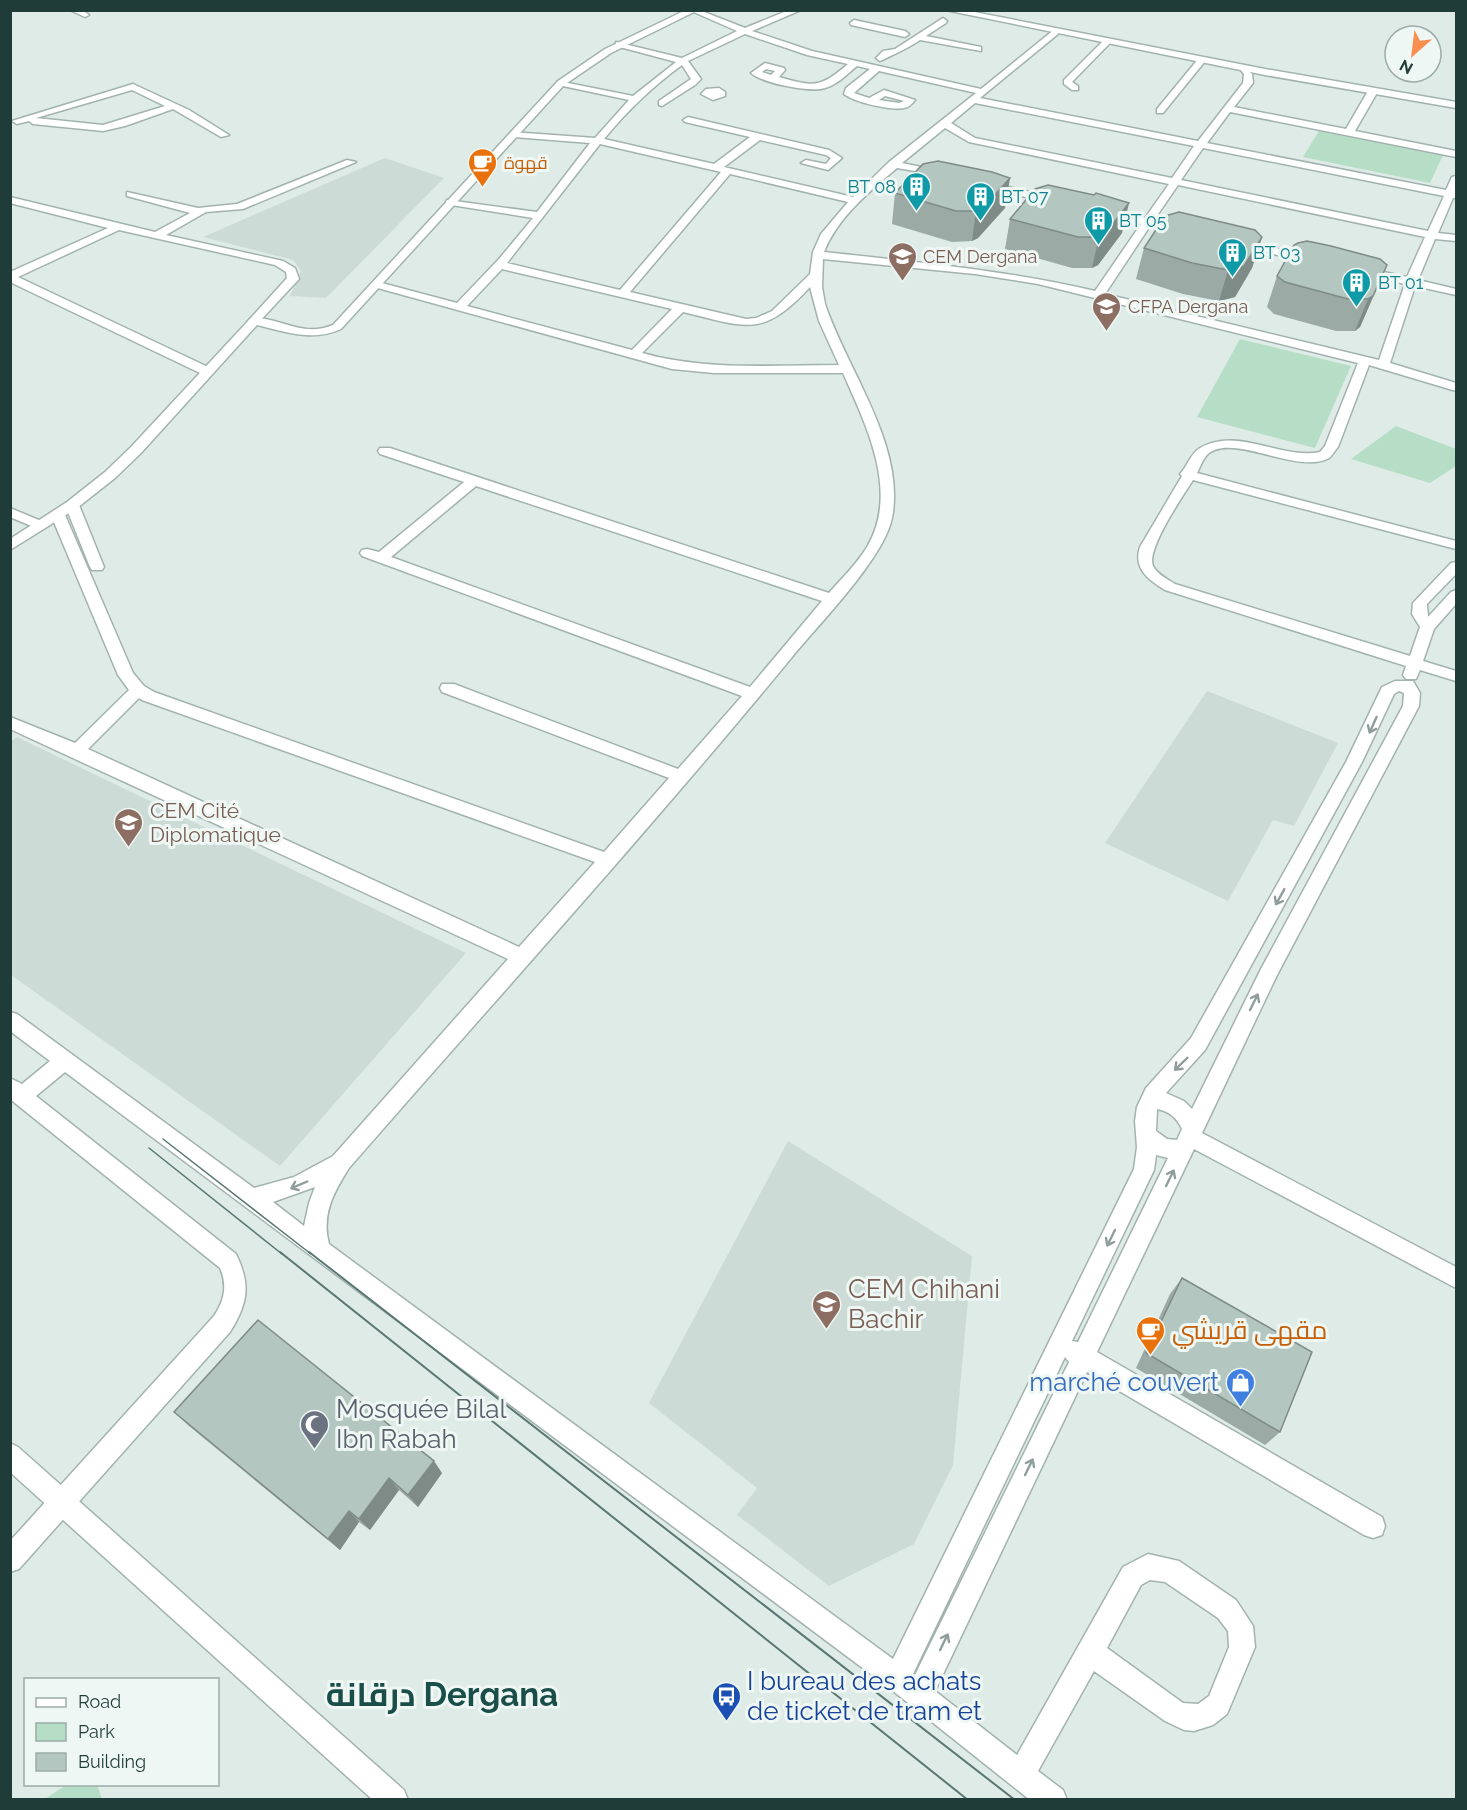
<svg xmlns="http://www.w3.org/2000/svg" width="1467" height="1810" viewBox="0 0 1467 1810" font-family="Raleway,Cairo,sans-serif">
	<style>
		.built { fill: #cddbd6 }
		.green { fill: #b6dec6 }
		.lines { fill: none; stroke-linecap: round; stroke-linejoin: round }
		.minor-casing { stroke: #a2b3af; stroke-width: 3 }
		.tertiary-casing { stroke: #a2b3af; stroke-width: 3 }
		.minor { fill: #fff; fill-rule: evenodd }
		.tertiary { fill: #fff; fill-rule: evenodd }
		.tram-far1 { stroke: #597773; stroke-width: 1.5 }
		.tram { stroke: #597773; stroke-width: 2 }
		.wall { fill: #9baaa5 }
		.shaded-wall { fill: #7e8b86 }
		.building { fill: #b4c6c0; stroke: #7e8b86; stroke-width: 1.5 }
		.oneway { stroke: #8f9e9c }
		.labels { text-anchor: middle; dominant-baseline: central; stroke-width: 6; stroke-linejoin: round; paint-order: stroke }
		.far-food-label { font-size: 18px; fill: #c56008; stroke: #eff7f4; text-anchor: start }
		.far-culture-label { font-size: 18px; fill: #0d838f; stroke: #eff7f4; text-anchor: start }
		.far-education-label { font-size: 18px; fill: #785e54; stroke: #eff7f4; text-anchor: start }
		.education-label { font-size: 21px; fill: #785e54; stroke: #eff7f4; text-anchor: start }
		.near-education-label { font-size: 26px; fill: #785e54; stroke: #eff7f4; text-anchor: start }
		.near-food-label { font-size: 26px; fill: #c56008; stroke: #eff7f4; text-anchor: start }
		.near-shop-label { font-size: 26px; fill: #366cbe; stroke: #eff7f4; text-anchor: end }
		.near-worship-label { font-size: 26px; fill: #5b616d; stroke: #eff7f4; text-anchor: start }
		.near-transit-label { font-size: 26px; fill: #164399; stroke: #eff7f4; text-anchor: start }
		.near-district-label { font-size: 33px; font-weight: bold; fill: #1a4e48; stroke: #eff7f4 }
	</style>
	<rect width="100%" height="100%" fill="#dfebe7"/>
	<g class="built">
		<path d="M385,158L444,178L326,298L290,296L301,271L293,260L203,237Z"/>
		<path d="M1207,691L1338,743L1294,826L1273,820L1228,901L1105,843Z"/>
		<path d="M17,737L466,953L280,1166L11,975L10,742Z"/>
		<path d="M788,1141L972,1256L953,1465L914,1544L829,1586L737,1515L757,1488L649,1403Z"/>
	</g>
	<g class="green">
		<path d="M1319,131L1443,155L1430,183L1303,157Z"/>
		<path d="M1240,339L1351,366L1315,448L1197,417Z"/>
		<path d="M1396,426L1456,449V466L1430,483L1351,459Z"/>
		<path d="M66,1785H97L102,1799H45Z"/>
	</g>
	<g class="lines">
		<defs>
			<g id="minor">
				<path d="M70,10H82L89,15L85,17Z"/>
				<path d="M689,10H699L745,28L789,10H801L752,31L812,51L981,89L1055,29L1058,30V34L980,98L1198,141L1243,83L1244,74L1239,68L1243,65L1252,74L1253,83L1234,107L1346,129L1368,91L1373,88L1378,91L1355,131L1456,151V157L1230,112L1207,143L1446,190L1452,177L1456,176V198H1453L1438,233L1456,235V241L1435,239L1418,280L1456,289V295L1415,286L1390,363L1456,383V391L1369,365L1338,447C1335,450 1332,456 1329,458C1298,476 1229,430 1206,456C1202,461 1200,467 1197,473L1456,541V549L1193,480C1183,496 1146,549 1153,566C1157,574 1167,579 1175,584L1410,656L1420,627L1412,614L1413,603L1451,563L1456,562V574L1427,604L1428,617L1451,592L1456,590V604L1434,629L1423,661L1456,671V681L1420,670L1416,679H1406L1403,675L1406,666L1165,590C1148,580 1133,568 1140,547L1182,476L1180,474C1187,467 1191,453 1200,448C1238,426 1280,460 1320,452L1325,446L1358,363L1038,284L975,274L823,259L822,287L825,304C847,370 906,446 892,518C884,558 820,623 792,657C649,831 498,997 349,1168C334,1192 321,1214 329,1244L893,1659L1134,1169L1137,1147L1135,1121L1137,1107L1146,1088L1191,1038L1346,762L1382,687L1395,681H1413L1420,693L1419,706L1276,977L1202,1133L1456,1267V1288L1194,1149L1097,1352L1382,1517L1385,1526L1382,1535L1373,1538L1364,1535L1087,1372L935,1691L1017,1755L1123,1567L1148,1554L1179,1561L1236,1600L1253,1626L1255,1647L1227,1714L1213,1725L1194,1731L1184,1730L1165,1721L1094,1671L1038,1771L1063,1790L1067,1800H1030L888,1687L65,1072L36,1096L236,1254C251,1285 248,1303 230,1332L19,1569L10,1572V1541L214,1316C224,1301 228,1286 220,1268L10,1099V1078L22,1084L50,1061L10,1031V1012L17,1014L254,1188L294,1177L333,1156L508,959L10,729V717L75,743L129,690L118,675L51,515L58,511L65,515L133,673L144,686L154,692L604,852L669,778L442,692L440,688L442,684H454L678,769L742,696L362,556L360,553L362,550L367,549L379,552L464,482L380,454L378,451L380,448H390L829,593C841,579 857,564 867,547C900,492 866,425 843,373H714L672,369L374,287L372,285L378,282L457,303L499,259L533,218L451,205L446,202L447,200L537,212L590,143L514,137L511,136V132L595,138L629,100L558,85V81L633,96L676,62L616,46V42L682,58L737,31ZM745,34L807,55L848,64C820,88 814,87 779,77L785,70L784,68L765,63L751,73C762,83 810,93 825,88C837,85 847,74 857,66L870,69L846,88L844,94C854,102 891,111 904,108C909,107 912,104 915,100L884,90L869,98L854,93L879,71L976,93L889,162L853,197L724,167L760,140L826,155L831,158L826,164L806,160L801,163L828,170L842,158L829,150L688,117L683,120L685,122L750,137L714,164L604,139C627,111 653,86 682,65L691,79L659,101V105L662,106L695,85L701,79L688,61ZM766,69L775,71L771,75L762,72ZM885,96L904,101L899,103L879,100ZM975,103L1194,146L1172,178L975,138L951,123ZM945,128L969,142L1169,184L1145,218L1103,209L1098,212L1141,224L1095,291C1005,270 915,262 824,252C838,217 869,192 897,168L945,176V172L902,163ZM600,144L721,172L620,290L507,263ZM1203,148L1444,196L1428,231L1181,180ZM730,174L848,202L821,234L813,252L810,274L772,311L756,318L746,319L630,292ZM1178,185L1425,237L1407,277L1360,267L1354,270L1356,272L1405,284L1379,360L1105,294L1150,226L1184,233L1189,230L1154,220ZM502,269L672,309L632,350L467,306ZM810,287L819,321L839,365C773,365 706,371 642,353L683,312C746,327 762,339 810,287ZM476,486L822,601L750,687L391,557ZM1399,691L1404,693L1403,706L1261,969L1192,1109L1184,1101L1166,1093L1205,1050L1362,762L1394,694ZM139,698L142,700L595,862L519,947L88,749ZM1157,1109C1169,1111 1177,1118 1182,1129L1177,1140L1167,1139L1156,1131ZM1156,1155L1168,1158L1078,1342L1072,1341L1154,1170ZM315,1187L309,1203L304,1226L273,1202ZM1065,1357L1069,1362L915,1675L913,1674ZM1150,1580L1165,1582L1218,1618L1228,1631L1229,1647L1209,1696L1198,1704L1183,1703L1107,1648L1141,1585Z"/>
				<path d="M943,18L947,21L946,23L926,36L981,47V51L920,40C907,49 894,54 880,61L876,58L883,51L895,49Z"/>
				<path d="M854,20L905,31L909,34L905,37L851,25L850,23Z"/>
				<path d="M1104,40L1111,42L1072,82L1078,86V90H1072L1064,84V80Z"/>
				<path d="M1199,58L1206,60L1163,113H1157V109Z"/>
				<path d="M133,84L189,110L229,135L221,137L173,109L125,126L103,131L33,124L29,121L17,124L12,121ZM132,90L165,106L103,125L36,118Z"/>
				<path d="M719,88L725,92V96L713,100L701,94L706,89Z"/>
				<path d="M347,160L356,162L243,209L206,212L166,235L283,261L295,268L299,279L258,323H250L248,321L287,278L286,272L275,265L119,230L18,277L210,368V374H202L10,282V272L108,228L10,203V197L155,232L190,213L127,196V192L198,208L237,204Z"/>
				<path d="M986,182L1056,198L1057,200L1052,203L982,187L981,185Z"/>
				<path d="M1234,239L1317,258L1318,260L1313,263L1230,244V240Z"/>
				<path d="M72,501L79,505L104,567L102,570H92L90,567L65,505Z"/>
				<path d="M10,508L46,523L48,526L41,530L10,517Z"/>
			</g>
			<g id="tertiary">
				<path d="M686,10H698L611,53L564,85L341,329C312,342 286,332 257,325L141,453L115,478L77,508L10,550V539L67,502L105,472L131,447L250,319C276,314 300,339 333,325L558,81L605,49Z"/>
				<path d="M945,10H964L1265,69L1456,102V108L1265,75Z"/>
				<path d="M10,1443L18,1447L404,1790L408,1800H373L10,1472Z"/>
			</g>
		</defs>
		<use href="#minor" class="minor-casing"/>
		<use href="#tertiary" class="tertiary-casing"/>
		<use href="#minor" class="minor"/>
		<use href="#tertiary" class="tertiary"/>
		<g class="tram-far1">
			<path d="M163,1139L311,1254"/>
			<path d="M149,1148L282,1254"/>
		</g>
		<g class="tram">
			<path d="M280,1252L968,1800"/>
			<path d="M309,1252L1015,1800"/>
		</g>
	</g>
	<g class="wall">
		<path d="M895,193L1005,208L978,238L972,241L952,242L892,224Z"/>
		<path d="M1010,219L1122,233L1098,265L1092,268H1072L1005,249Z"/>
		<path d="M1262,237L1252,268L1235,297L1219,301L1183,294L1136,279L1144,248Z"/>
		<path d="M1387,265L1360,327L1355,331H1336L1274,314L1267,307L1277,276Z"/>
		<path d="M1182,1278L1280,1432L1265,1445L1136,1368L1170,1294Z"/>
		<path d="M174,1412L442,1473L418,1507L399,1490L370,1530L359,1522L340,1550L189,1426Z"/>
	</g>
	<g class="shaded-wall">
		<path d="M1010,178L1005,208L978,238L972,241L976,211Z"/>
		<path d="M1129,203L1122,233L1098,265L1092,268L1099,237Z"/>
		<path d="M1262,237L1252,268L1235,297L1219,301L1228,270Z"/>
		<path d="M1387,265L1360,327L1355,331L1368,299Z"/>
		<path d="M434,1461L442,1473L418,1507L408,1495Z"/>
		<path d="M389,1478L399,1490L370,1530L359,1519Z"/>
		<path d="M349,1511L359,1522L340,1550L328,1539Z"/>
	</g>
	<g class="building">
		<path d="M938,161L992,172L1010,178L983,208L976,211H956L895,193L923,164Z"/>
		<path d="M1048,185L1094,195L1096,193L1129,203L1105,234L1099,237H1078L1010,219L1035,189Z"/>
		<path d="M1179,212L1255,230L1262,237L1244,266L1228,270L1192,263L1144,248L1165,216Z"/>
		<path d="M1307,241L1331,246L1380,259L1387,265L1373,296L1368,299H1348L1285,282L1277,276L1294,245L1298,243Z"/>
		<path d="M1182,1278L1312,1352L1280,1432L1146,1353Z"/>
		<path d="M258,1320L434,1461L408,1495L389,1478L359,1519L349,1511L328,1539L174,1412Z"/>
	</g>
	<defs><path id="oneway-shaft" d="M-6 0H5M1.5-3L5.5 0L1.5 3" fill="none" stroke-width="1.6" stroke-linecap="round" stroke-linejoin="round" transform="scale(1.5)"/></defs>
	<g class="oneway">
		<use href="#oneway-shaft" transform="translate(1373 725) rotate(114)"/>
		<use href="#oneway-shaft" transform="translate(1280 897) rotate(119)"/>
		<use href="#oneway-shaft" transform="translate(1254 1002) rotate(-64)"/>
		<use href="#oneway-shaft" transform="translate(1181 1064) rotate(136)"/>
		<use href="#oneway-shaft" transform="translate(1170 1178) rotate(-64)"/>
		<use href="#oneway-shaft" transform="translate(299 1185) rotate(157)"/>
		<use href="#oneway-shaft" transform="translate(1111 1238) rotate(116)"/>
		<use href="#oneway-shaft" transform="translate(1029 1467) rotate(-64)"/>
		<use href="#oneway-shaft" transform="translate(944 1642) rotate(-64)"/>
	</g>
	<defs>
		<symbol id="cafe-pin" viewBox="-11 -11 22 30"><path d="M0 17L-7.5 6A9.5 9.5 0 1 1 7.5 6Z" fill="#e8710a" stroke="#eff7f4"/><path d="M-5.5-4.5H6V0H3Q3 3.5 0 3.5H-2.5Q-5.5 3.5-5.5 0ZM3-3.2v2h1.7v-2ZM-6 4.5H4V6H-6Z" fill="#fff"/></symbol>
		<symbol id="building-pin" viewBox="-11 -11 22 30"><path d="M0 17L-7.5 6A9.5 9.5 0 1 1 7.5 6Z" fill="#0f9aa8" stroke="#eff7f4"/><path d="M-4-6H4V6H1V3H-1V6H-4ZM-2.5-4.3h1.7v1.8h-1.7ZM.8-4.3h1.7v1.8H.8ZM-2.5-1h1.7V.8h-1.7ZM.8-1h1.7V.8H.8Z" fill="#fff"/></symbol>
		<symbol id="school-pin" viewBox="-11 -11 22 30"><path d="M0 17L-7.5 6A9.5 9.5 0 1 1 7.5 6Z" fill="#8d6e63" stroke="#eff7f4"/><path d="M0-5L7-2L0 1L-7-2ZM-4 1L0 2.5L4 1V4Q0 6-4 4Z" fill="#fff"/></symbol>
		<symbol id="university-pin" viewBox="-11 -11 22 30"><path d="M0 17L-7.5 6A9.5 9.5 0 1 1 7.5 6Z" fill="#8d6e63" stroke="#eff7f4"/><path d="M0-5L7-2L0 1L-7-2ZM-4 1L0 2.5L4 1V4Q0 6-4 4Z" fill="#fff"/></symbol>
		<symbol id="shop-pin" viewBox="-11 -11 22 30"><path d="M0 17L-7.5 6A9.5 9.5 0 1 1 7.5 6Z" fill="#3f7fe0" stroke="#eff7f4"/><path d="M-5-2.5h2.3a2.7 3.5 0 0 1 5.4 0H5L5.5 6h-11ZM-1.5-2.5h3a1.5 2.3 0 0 0-3 0Z" fill="#fff"/></symbol>
		<symbol id="mosque-pin" viewBox="-11 -11 22 30"><path d="M0 17L-7.5 6A9.5 9.5 0 1 1 7.5 6Z" fill="#6b7280" stroke="#eff7f4"/><path d="M3.5-4.9A6 6 0 1 0 3.5 4.9A5 5 0 1 1 3.5-4.9Z" fill="#fff"/></symbol>
		<symbol id="bus-pin" viewBox="-11 -11 22 30"><path d="M0 17L-7.5 6A9.5 9.5 0 1 1 7.5 6Z" fill="#1a4fb4" stroke="#eff7f4"/><path d="M-5-6H5V4H4V6H2V4H-2V6H-4V4H-5ZM-3.5-4V0h7V-4ZM-3.5 1.2v1.5H-2V1.2ZM2 1.2v1.5H3.5V1.2Z" fill="#fff"/></symbol>
	</defs>
	<g fill-rule="evenodd">
		<use href="#cafe-pin" x="466" y="146" width="33" height="45"/>
		<use href="#building-pin" x="900" y="170" width="33" height="45"/>
		<use href="#building-pin" x="964" y="180" width="33" height="45"/>
		<use href="#building-pin" x="1082" y="204" width="33" height="45"/>
		<use href="#building-pin" x="1216" y="236" width="33" height="45"/>
		<use href="#school-pin" x="886" y="240" width="33" height="45"/>
		<use href="#building-pin" x="1340" y="266" width="33" height="45"/>
		<use href="#university-pin" x="1090" y="290" width="33" height="45"/>
		<use href="#school-pin" x="112" y="806" width="33" height="45"/>
		<use href="#school-pin" x="810" y="1288" width="33" height="45"/>
		<use href="#cafe-pin" x="1134" y="1314" width="33" height="45"/>
		<use href="#shop-pin" x="1224" y="1366" width="33" height="45"/>
		<use href="#mosque-pin" x="298" y="1408" width="33" height="45"/>
		<use href="#bus-pin" x="710" y="1680" width="33" height="45"/>
	</g>
	<g class="labels">
		<g class="far-food-label">
			<text x="504" y="162">قهوة</text>
		</g>
		<g class="far-culture-label">
			<text x="896" y="186" text-anchor="end">BT 08</text>
			<text x="1001" y="196">BT 07</text>
			<text x="1119" y="220">BT 05</text>
			<text x="1253" y="252">BT 03</text>
			<text x="1378" y="282">BT 01</text>
		</g>
		<g class="far-education-label">
			<text x="923" y="256">CEM Dergana</text>
			<text x="1128" y="306">CFPA Dergana</text>
		</g>
		<g class="education-label">
			<text x="150" y="810">CEM Cité<tspan x="150" dy="24">Diplomatique</tspan></text>
		</g>
		<g class="near-education-label">
			<text x="848" y="1289">CEM Chihani<tspan x="848" dy="30">Bachir</tspan></text>
		</g>
		<g class="near-food-label">
			<text x="1172" y="1330">مقهى قريشي</text>
		</g>
		<g class="near-shop-label">
			<text x="1219" y="1382">marché couvert</text>
		</g>
		<g class="near-worship-label">
			<text x="336" y="1409">Mosquée Bilal<tspan x="336" dy="30">Ibn Rabah</tspan></text>
		</g>
		<g class="near-transit-label">
			<text x="747" y="1681">I bureau des achats<tspan x="747" dy="30">de ticket de tram et</tspan></text>
		</g>
		<g class="near-district-label">
			<text x="442" y="1694">درقانة Dergana</text>
		</g>
	</g>
	<rect width="1467" height="1810" fill="none" stroke="#1f3c38" stroke-width="24"/>
	<rect x="24" y="1678" width="195" height="108" fill="#eff7f4" stroke="#9caca9" stroke-width="1.5"/>
	<rect x="36" y="1698" width="30" height="9" fill="#ffffff" stroke="#9caca9" stroke-width="1.5"/>
	<text x="78" y="1708" font-size="18" fill="#1f3c38">Road</text>
	<rect x="36" y="1723" width="30" height="18" fill="#b6dec6" stroke="#9caca9" stroke-width="1.5"/>
	<text x="78" y="1738" font-size="18" fill="#1f3c38">Park</text>
	<rect x="36" y="1753" width="30" height="18" fill="#b4c6c0" stroke="#9caca9" stroke-width="1.5"/>
	<text x="78" y="1768" font-size="18" fill="#1f3c38">Building</text>
	<g transform="translate(1413 54) rotate(208)"><circle r="28" fill="#eff7f4" stroke="#9caca9" stroke-width="1.5"/>
	<path d="M0-4.5L10 22L0 15L-10 22Z" fill="#f98f4f"/>
	<text y="-9" font-size="16" font-weight="bold" text-anchor="middle" fill="#1f3c38">N</text>
	</g>
</svg>
